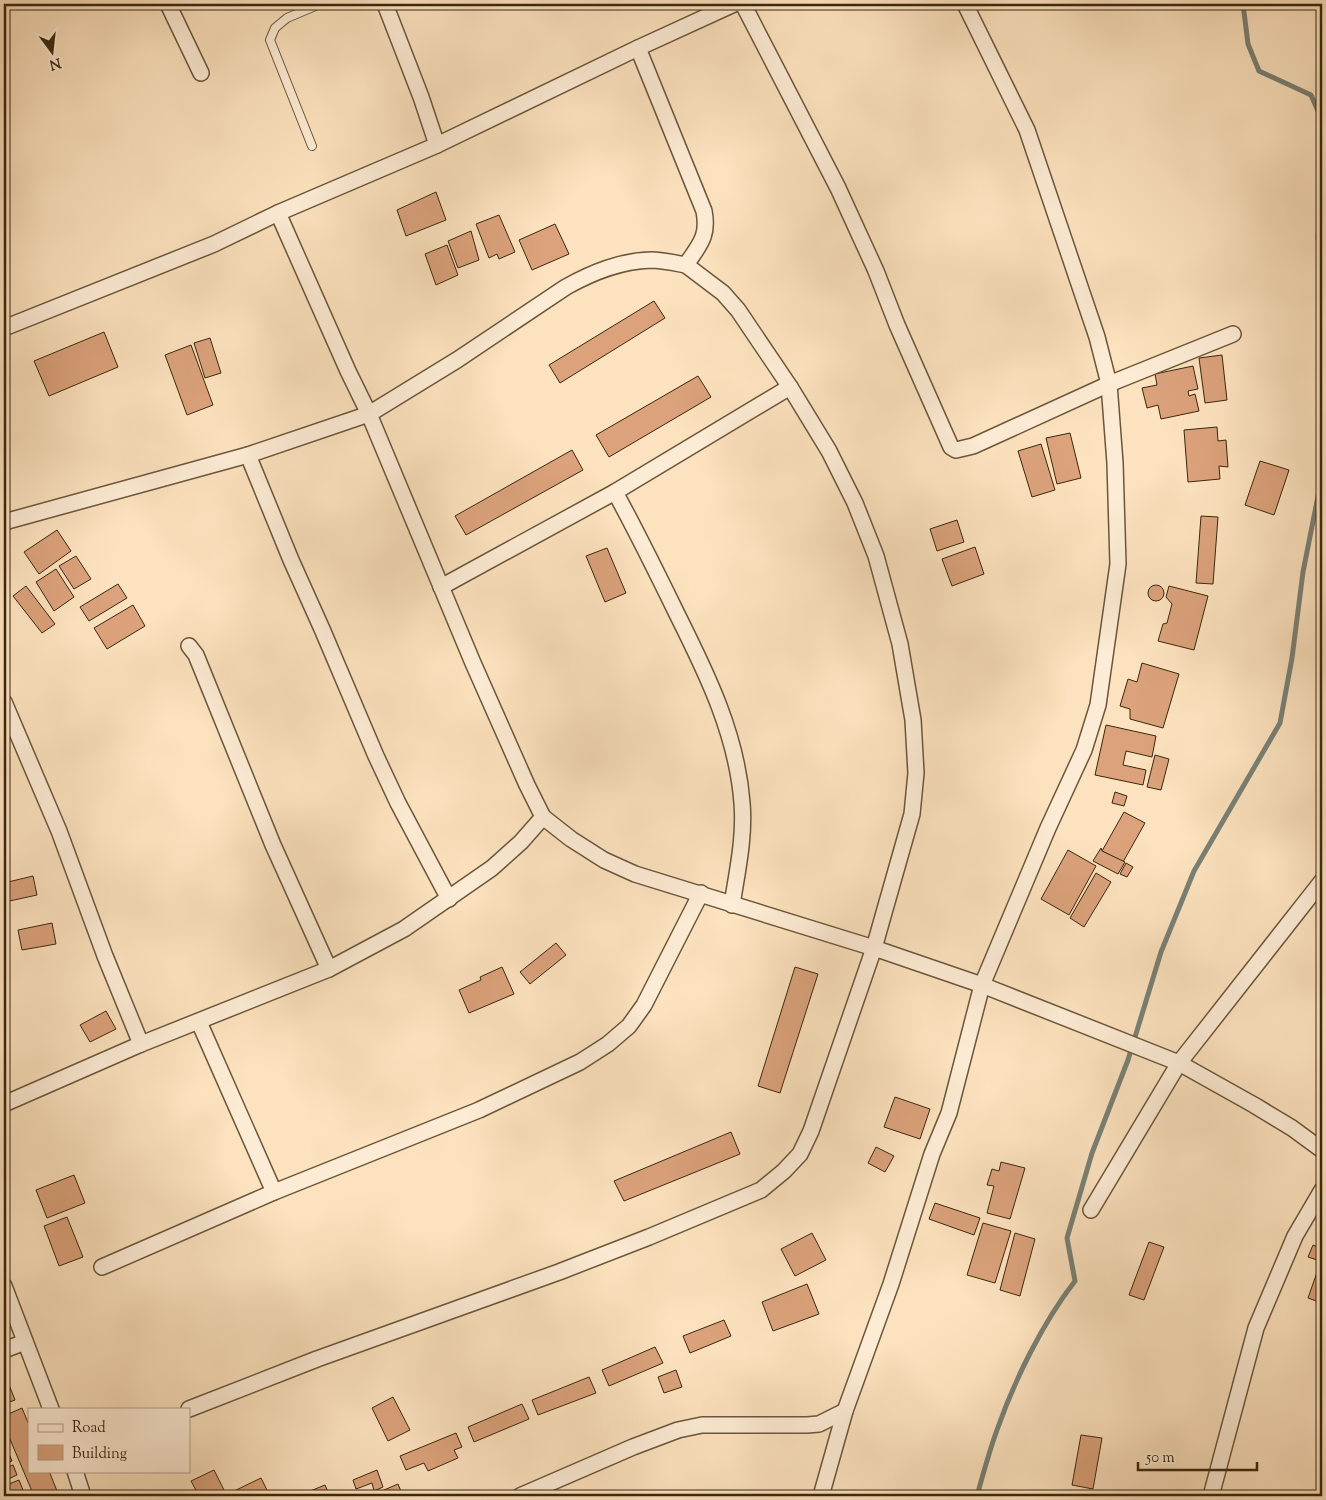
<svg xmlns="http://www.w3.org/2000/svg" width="1326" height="1500" viewBox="0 0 1326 1500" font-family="'Sorts Mill Goudy',serif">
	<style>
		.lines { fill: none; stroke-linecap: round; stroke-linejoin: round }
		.stream { stroke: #798076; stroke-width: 5 }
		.building { fill: #dba27b; stroke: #3b270e }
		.service-casing { stroke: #6b563a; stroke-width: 10 }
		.minor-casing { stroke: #6b563a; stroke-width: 18 }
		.service { stroke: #fdecd5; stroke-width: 8 }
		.minor { stroke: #fdecd5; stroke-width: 15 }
	</style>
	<rect width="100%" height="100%" fill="#fce2be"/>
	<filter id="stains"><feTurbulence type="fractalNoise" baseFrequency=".004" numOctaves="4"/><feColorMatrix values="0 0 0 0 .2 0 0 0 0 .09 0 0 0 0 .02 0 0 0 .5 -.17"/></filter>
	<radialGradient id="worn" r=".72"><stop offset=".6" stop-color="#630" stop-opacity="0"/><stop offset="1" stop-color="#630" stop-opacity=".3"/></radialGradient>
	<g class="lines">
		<g class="stream">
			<path d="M1243,4L1248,44L1259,71L1311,95L1322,120"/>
			<path d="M1322,172L1318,238L1322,253"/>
			<path d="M977,1496C983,1474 989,1452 997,1430C1014,1381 1043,1322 1075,1281L1067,1238L1092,1153L1128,1060L1161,952L1194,871L1280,723L1292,658L1303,572L1322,476"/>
		</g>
	</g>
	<g class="building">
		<path d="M436,192L446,220L406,236L397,210Z"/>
		<path d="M499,215L515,252L499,259L497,254L489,258L476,224Z"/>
		<path d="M555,224L569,254L532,270L519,240Z"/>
		<path d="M471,231L479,260L458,268L448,241Z"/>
		<path d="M447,245L458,275L436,285L425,254Z"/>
		<path d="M654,301L665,318L560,383L549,365Z"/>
		<path d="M104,332L118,367L49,396L34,361Z"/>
		<path d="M210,338L221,373L205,378L194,343Z"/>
		<path d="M191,345L213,405L187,415L165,355Z"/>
		<path d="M1222,355L1227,400L1205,403L1199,358Z"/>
		<path d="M1193,366L1198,389L1188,391L1189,396L1195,394L1199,411L1161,419L1158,405L1147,408L1142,388L1157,385L1155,374Z"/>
		<path d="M698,376L711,397L609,457L596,435Z"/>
		<path d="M1217,427L1218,441L1226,440L1228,467L1219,466L1220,479L1188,482L1184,430Z"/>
		<path d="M1070,433L1081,478L1057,484L1046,438Z"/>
		<path d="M1041,444L1055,490L1032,497L1018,451Z"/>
		<path d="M572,450L583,470L466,535L455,516Z"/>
		<path d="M1260,461L1289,470L1274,515L1245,505Z"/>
		<path d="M1201,516L1218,517L1213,584L1196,583Z"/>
		<path d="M957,520L964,542L937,551L930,529Z"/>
		<path d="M57,530L71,551L39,574L24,552Z"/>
		<path d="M975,547L984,574L952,586L942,559Z"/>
		<path d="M607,548L626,593L605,602L586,556Z"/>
		<path d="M76,556L91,579L74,589L59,566Z"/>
		<path d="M56,569L74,597L54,611L36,582Z"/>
		<path d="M118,584L127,598L89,621L80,607Z"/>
		<circle cx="1156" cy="593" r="8"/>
		<path d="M26,586L55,624L42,633L13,596Z"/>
		<path d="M1169,586L1208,596L1194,650L1158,641L1163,624L1167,623L1172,604L1166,597Z"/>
		<path d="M133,605L145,626L107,649L94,628Z"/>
		<path d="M1142,663L1179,674L1163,728L1130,719V709L1120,706L1128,679L1137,682Z"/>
		<path d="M1106,725L1156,736L1152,757L1126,751L1123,765L1146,770L1143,785L1095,775Z"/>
		<path d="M1155,755L1169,759L1161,790L1147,787Z"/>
		<path d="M1115,792L1127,796L1124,806L1112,803Z"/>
		<path d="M1124,812L1145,823L1123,862L1102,851Z"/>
		<path d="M1101,848L1102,851L1125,862L1118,874L1093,861Z"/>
		<path d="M1068,850L1096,866L1069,915L1041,899Z"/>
		<path d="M1126,863L1133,867L1127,877L1120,874Z"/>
		<path d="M1096,873L1111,882L1084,927L1070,918Z"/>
		<path d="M33,876L37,895L5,902L4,883Z"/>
		<path d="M52,923L56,944L22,950L18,930Z"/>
		<path d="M556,943L566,955L530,984L520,972Z"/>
		<path d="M502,967L514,994L469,1013L459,990L481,980L480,977Z"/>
		<path d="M795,967L818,974L780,1093L758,1086Z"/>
		<path d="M106,1011L116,1029L90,1042L80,1025Z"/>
		<path d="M895,1097L930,1109L920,1139L884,1127Z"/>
		<path d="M731,1132L740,1154L624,1201L614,1181Z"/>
		<path d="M876,1147L894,1156L885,1172L868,1163Z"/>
		<path d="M1001,1162L1025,1168L1010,1219L987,1213L994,1186L987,1185L992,1169L999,1171Z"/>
		<path d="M74,1175L85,1203L47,1218L36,1190Z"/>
		<path d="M935,1203L980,1218L974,1235L929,1219Z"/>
		<path d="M67,1217L83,1257L59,1266L44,1226Z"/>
		<path d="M983,1223L1011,1231L995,1283L967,1275Z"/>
		<path d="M812,1233L826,1260L795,1276L781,1249Z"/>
		<path d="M1015,1233L1035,1239L1020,1296L1000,1290Z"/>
		<path d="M1149,1242L1164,1247L1144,1300L1129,1295Z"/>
		<path d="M1313,1245L1322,1249L1317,1260L1308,1257Z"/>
		<path d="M1322,1258V1303L1308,1298Z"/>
		<path d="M807,1284L819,1314L773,1331L762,1302Z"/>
		<path d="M724,1320L731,1336L690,1353L683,1336Z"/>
		<path d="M655,1347L663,1363L609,1386L602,1370Z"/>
		<path d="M676,1370L682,1387L664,1393L658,1377Z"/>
		<path d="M6,1377L15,1400L4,1404V1378Z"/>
		<path d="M589,1377L596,1393L538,1415L532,1400Z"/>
		<path d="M393,1397L410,1430L388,1441L372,1408Z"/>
		<path d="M522,1404L529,1419L474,1442L468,1427Z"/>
		<path d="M22,1408L29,1425V1471H49L59,1496H34L4,1425V1416Z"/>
		<path d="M456,1433L462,1447L454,1450L458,1458L428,1471L424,1463L406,1470L400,1456Z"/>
		<path d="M1081,1435L1102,1438L1093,1489L1072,1485Z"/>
		<path d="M8,1451L12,1461L4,1464V1453Z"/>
		<path d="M13,1465L17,1475L4,1481V1469Z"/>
		<path d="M214,1470L227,1496H199L191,1481Z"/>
		<path d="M377,1470L383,1487L374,1491L372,1483L356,1489L353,1480Z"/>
		<path d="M261,1478L270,1496H234L232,1492Z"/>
		<path d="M19,1480L23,1490L8,1496H4V1486Z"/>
		<path d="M398,1484L403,1496H370Z"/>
		<path d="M325,1485L330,1496H298Z"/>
	</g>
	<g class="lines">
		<defs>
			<path id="service" d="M312,146L270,40L275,28L287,18L320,4"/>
			<g id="minor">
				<path d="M168,4L201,73"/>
				<path d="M385,4L421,97L437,145"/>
				<path d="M743,4L838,188L876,271L897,325L951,447L956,450L973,446L1109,384L1233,334"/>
				<path d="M278,213L348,371L369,414L473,663L527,785L543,817L571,839L604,860L635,874L874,948L982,985L1179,1063L1254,1105L1292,1128L1322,1150"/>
				<path d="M4,328L214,244L278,213L437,145L638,48L734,4"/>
				<path d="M248,455L291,560L322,629L376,756L398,803L449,899"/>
				<path d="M615,492C637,532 657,573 677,614C707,674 737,735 742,803C745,837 737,872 732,905"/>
				<path d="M4,522L248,455L369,414L457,360L566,287C593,272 620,261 651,260C662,260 675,263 686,265"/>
				<path d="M441,587L615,492L790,387"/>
				<path d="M189,646L196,655L273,845L329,969"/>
				<path d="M4,702L59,831L105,956L141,1044"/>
				<path d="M199,1022L274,1192"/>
				<path d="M4,1104L141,1044L329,969L404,929L492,868L521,842L543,817"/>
				<path d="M1091,1210L1179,1063L1322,881"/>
				<path d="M102,1267L274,1192L479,1110L580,1062L608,1044L629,1026L644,1005L701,893"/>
				<path d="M4,1286L51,1409"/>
				<path d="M4,1350L25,1342"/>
				<path d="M189,1409L317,1359L559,1272L649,1237L761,1190L784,1171L800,1154L811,1131L874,948L912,814L916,773L913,720L900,644L876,556L855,503L829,451L790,387L738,310L723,293L686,265C699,245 709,237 704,211L638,48"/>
				<path d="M75,1471L83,1496"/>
				<path d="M520,1496L633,1447L678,1430L702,1425H807L819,1424L845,1411"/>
				<path d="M821,1496L845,1411L891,1284L932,1154L949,1113L982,985L1048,828L1084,750L1098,705L1118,564L1115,463L1109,384L1097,337L1027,130L965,4"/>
				<path d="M1211,1496L1256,1328L1295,1236L1322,1190"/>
			</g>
		</defs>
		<use href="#service" class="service-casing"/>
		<use href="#minor" class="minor-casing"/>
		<use href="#service" class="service"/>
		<use href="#minor" class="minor"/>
	</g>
	<rect width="1326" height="1500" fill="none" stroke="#fce2be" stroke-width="20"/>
	<rect x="5" y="5" width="1316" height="1490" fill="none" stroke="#3b270e" stroke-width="2.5"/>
	<rect x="10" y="10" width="1306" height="1480" fill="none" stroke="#3b270e"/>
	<rect x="28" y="1408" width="162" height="65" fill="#fdecd5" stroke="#af9d85"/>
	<rect x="38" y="1424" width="25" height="8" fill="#fdecd5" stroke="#af9d85"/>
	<text x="72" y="1432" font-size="15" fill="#3b270e">Road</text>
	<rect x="38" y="1445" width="25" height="15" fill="#dba27b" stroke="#af9d85"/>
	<text x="72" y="1458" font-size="15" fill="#3b270e">Building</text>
	<g transform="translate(52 52) rotate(165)" stroke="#fdecd5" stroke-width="4" paint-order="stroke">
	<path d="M0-4L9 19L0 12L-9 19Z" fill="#3b270e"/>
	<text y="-8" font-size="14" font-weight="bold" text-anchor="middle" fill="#3b270e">N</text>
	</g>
	<path d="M1138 1462v8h119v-8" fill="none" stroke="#3b270e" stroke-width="2.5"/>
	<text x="1146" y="1462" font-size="15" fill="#3b270e" stroke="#fdecd5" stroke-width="4" paint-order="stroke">50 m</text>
	<rect width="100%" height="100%" filter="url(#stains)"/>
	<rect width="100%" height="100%" fill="url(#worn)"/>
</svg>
